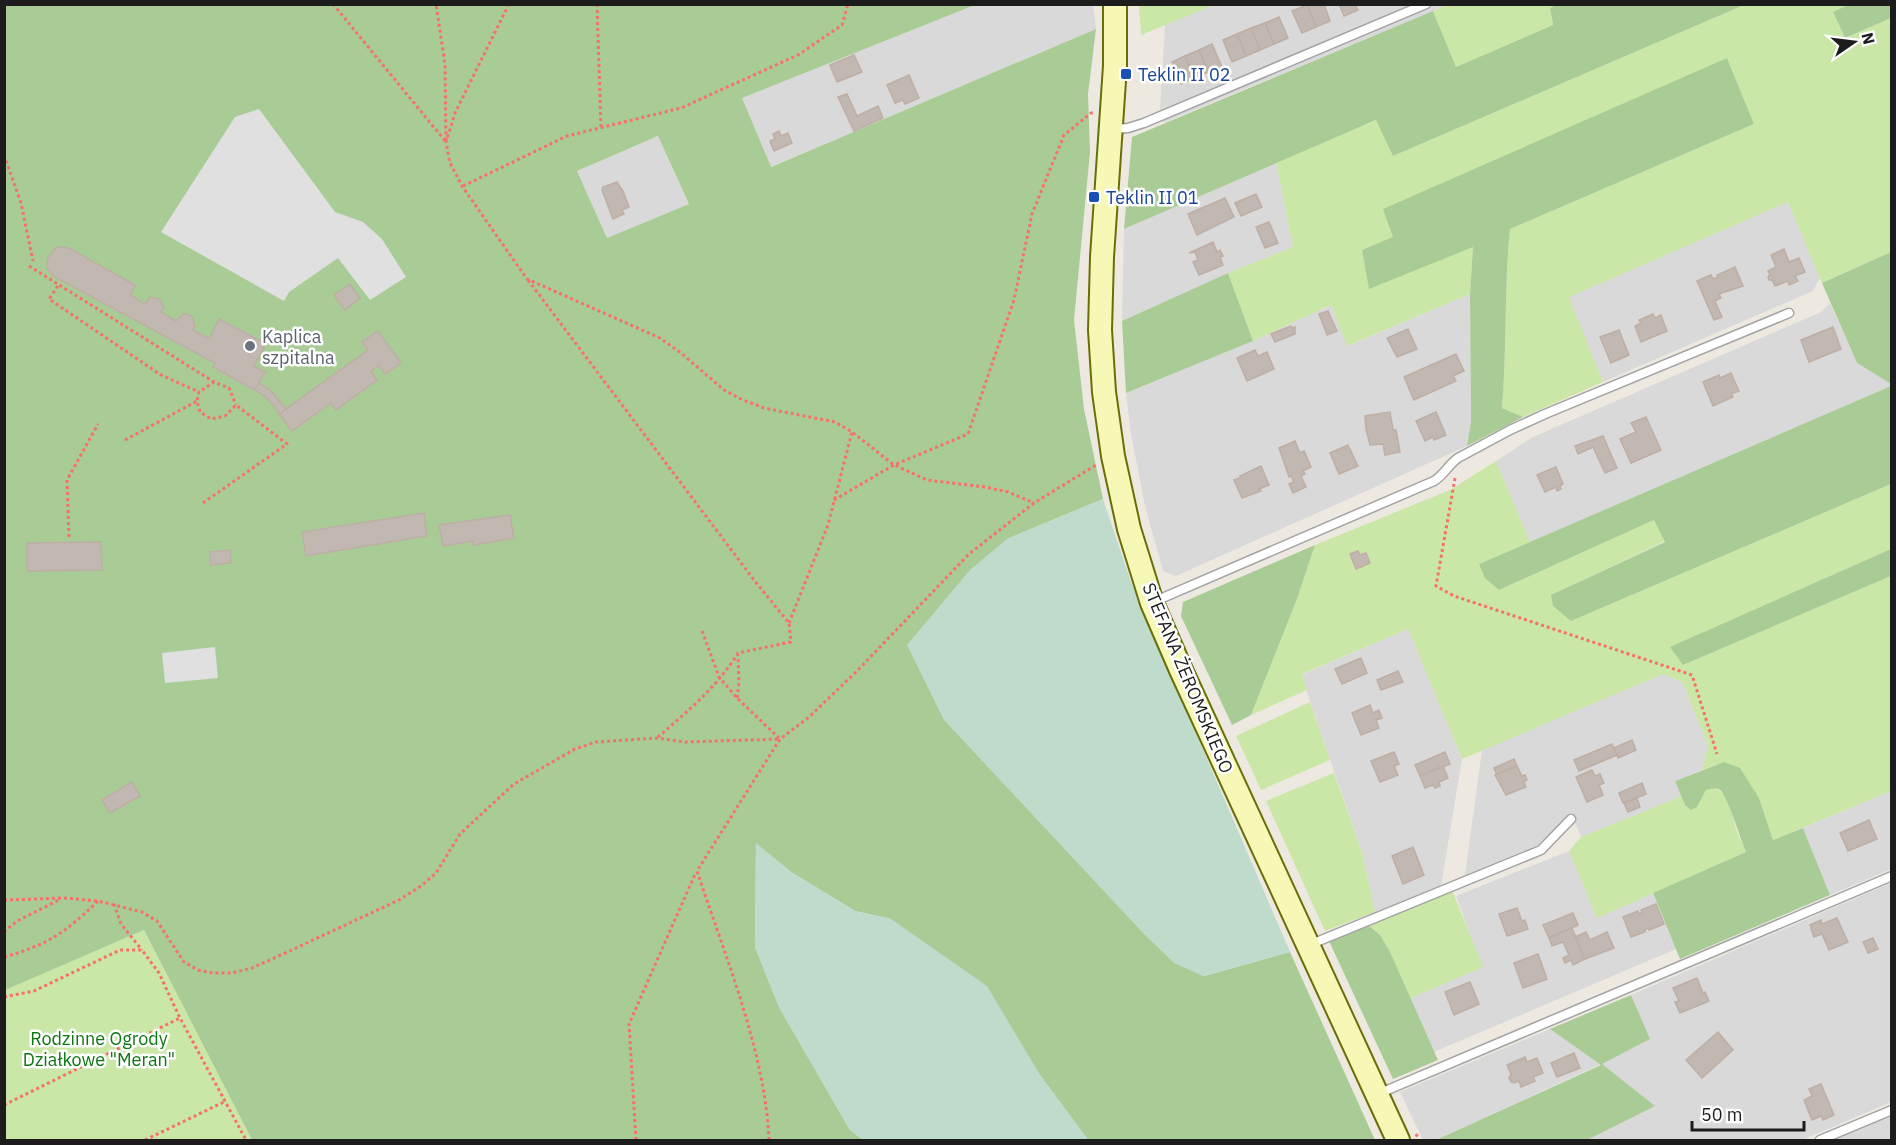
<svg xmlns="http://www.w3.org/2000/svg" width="1896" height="1145" viewBox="0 0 1896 1145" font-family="'IBM Plex Sans',sans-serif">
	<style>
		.residential { fill: #dad9d9 }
		.grass { fill: #cae7a7 }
		.forest { fill: #a9cc97; fill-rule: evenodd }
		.wetland { fill: #bfdbcc }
		.parking { fill: #e0e0e0 }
		.building { fill: #c1b8b1; stroke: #beaea4; stroke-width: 1.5 }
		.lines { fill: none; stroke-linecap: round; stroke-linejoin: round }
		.service-casing { stroke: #a3a3a3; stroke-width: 11 }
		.secondary-casing { stroke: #686f07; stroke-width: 26 }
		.path { stroke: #f67169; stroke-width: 3; stroke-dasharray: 3 3; stroke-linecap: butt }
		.service { stroke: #fff; stroke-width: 8 }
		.secondary { stroke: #f7f8b5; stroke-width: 22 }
		.transit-dot { fill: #1a4fb4; stroke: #fff; stroke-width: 2 }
		.worship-dot { fill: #6b7280; stroke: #fff; stroke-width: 2 }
		.labels { text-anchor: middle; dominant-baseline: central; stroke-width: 5; stroke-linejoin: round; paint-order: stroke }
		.transit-label { font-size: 18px; fill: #164399; stroke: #fff; text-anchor: start }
		.worship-label { font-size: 18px; fill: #5b616d; stroke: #fff; text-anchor: start }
		.street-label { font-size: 18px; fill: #1c1c1c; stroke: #fff }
		.park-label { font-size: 18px; fill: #0d7611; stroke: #fff }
	</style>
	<rect width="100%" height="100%" fill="#ede9e1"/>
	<g class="residential">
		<path d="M975,5H1093L1096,29L770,167L741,98Z"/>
		<path d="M1214,5H1448L1163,123L1160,109L1165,25Z"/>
		<path d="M658,136L689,204L607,238L577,171Z"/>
		<path d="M1276,162L1293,247L1228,273L1122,321L1124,229Z"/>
		<path d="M1788,202L1820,278L1813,291L1603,382L1568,297Z"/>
		<path d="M1470,294L1471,422L1467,446L1176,576L1163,571L1145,506L1131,434L1126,393L1253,341L1331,305L1348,346Z"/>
		<path d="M1830,303L1857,363L1891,384V386L1530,542L1496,461L1533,437L1821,312Z"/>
		<path d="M1408,629L1462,759L1441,886L1375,912L1362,852L1301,675Z"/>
		<path d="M1663,674L1682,682L1708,745L1702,770L1675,781L1682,796L1581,837L1571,813L1542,843L1465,875L1482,750Z"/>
		<path d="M1891,791V869L1830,895L1803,828Z"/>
		<path d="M1569,851L1597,918L1653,893L1676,949L1434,1052L1409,999L1482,967L1456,896Z"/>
		<path d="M1891,883V1102L1802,1140H1587L1654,1106L1601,1064L1436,1140H1423L1400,1092L1550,1029L1601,1064L1649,1039L1631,995Z"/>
		<path d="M1891,1115V1140H1832Z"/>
	</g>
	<g class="grass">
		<path d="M1139,5V4L1214,5L1141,35Z"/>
		<path d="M1448,5H1559L1550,8L1553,25L1456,67L1433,11Z"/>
		<path d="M1744,5H1850L1833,12L1845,38L1891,18V252L1822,283L1788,202L1569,297L1603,382L1523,417L1502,408C1507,349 1504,289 1510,229L1754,124L1727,58L1473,246L1470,294L1347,346L1331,305L1253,341L1228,273L1293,247L1276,162L1377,120L1393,156Z"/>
		<path d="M1496,461L1530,542L1479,564L1499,590L1654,520L1665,541L1552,595L1571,621L1891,484V549L1671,647L1683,665L1891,576V791L1773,840L1759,798L1724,762L1702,770L1708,745L1682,682L1663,674L1462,759L1408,629L1302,674L1307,690L1251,715L1297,599L1315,545L1450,490Z"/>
		<path d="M1310,702L1330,760L1261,790L1236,736Z"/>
		<path d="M1334,773L1362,852L1375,912L1325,931L1266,801Z"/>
		<path d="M1714,788C1730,793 1732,816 1736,829C1739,837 1743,845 1746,852L1597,918L1569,851L1581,837L1682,796L1685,805L1691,809L1697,807L1706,790Z"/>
		<path d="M1452,890L1483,967L1409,999L1380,935L1368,925Z"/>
		<path d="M144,930L252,1140H5L4,990Z"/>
	</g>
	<g class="forest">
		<path d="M1559,4L1744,5L1393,156L1376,120L1124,229L1132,137L1433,11L1456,67L1553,25L1550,8Z"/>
		<path d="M1850,4L1891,5V18L1845,38L1833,12Z"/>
		<path d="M5,5H975L742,98L771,167L1096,29L1088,94L1090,152L1074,320L1084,409L1103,499L1007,539L1204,976L1290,952L1375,1140H1088L1040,1075L891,919L855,911L791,872L756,844L755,947L779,1007L850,1130L863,1140H252L144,930L5,990ZM658,136L689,204L607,238L577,171Z"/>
		<path d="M1727,58L1754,124L1510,229C1504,289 1507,349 1502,408L1523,417L1467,446L1471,422L1470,294L1473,247L1369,289L1362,250L1393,237L1383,209Z"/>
		<path d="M1891,252V384L1857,363L1822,283Z"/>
		<path d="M1228,273L1253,341L1126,393L1122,321Z"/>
		<path d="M1891,386V484L1571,621L1553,606L1551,595L1665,542L1654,520L1499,590L1485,578L1479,564Z"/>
		<path d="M1315,545L1297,599L1251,715L1232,725L1181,616L1183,602Z"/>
		<path d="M1891,549V576L1683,665L1670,647Z"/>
		<path d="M1724,762L1740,768L1759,798L1773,840L1803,828L1830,895L1680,959L1653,893L1746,852C1740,838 1728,797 1720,790C1715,787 1711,789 1706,790L1697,807L1691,810L1685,805L1675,781Z"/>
		<path d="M1368,925L1380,935L1390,952L1438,1060L1393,1079L1329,941Z"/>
		<path d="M1631,995L1650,1039L1602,1064L1655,1106L1587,1140H1436L1601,1065L1550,1029Z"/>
	</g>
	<g class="wetland">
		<path d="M1103,499L1131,582L1290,952L1203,976L1174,963L1143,933L944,720L907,645L970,570L1007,539Z"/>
		<path d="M756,843L791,872L855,911L891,919L987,986L1040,1075L1088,1140H863L850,1130L779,1007L755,947Z"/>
	</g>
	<g class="parking">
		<path d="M259,109L335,212L363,222L382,239L406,277L370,300L338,258L289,292L284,301L161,232L235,117Z"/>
		<path d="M215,647L218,678L165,683L162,653Z"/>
	</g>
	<g class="building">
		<path d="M1324,4L1330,21L1316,27L1307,5Z"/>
		<path d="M1339,4H1355L1358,10L1344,16Z"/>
		<path d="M1307,5L1316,27L1302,33L1292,11Z"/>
		<path d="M1279,17L1288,38L1274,44L1265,23Z"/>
		<path d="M1265,23L1274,44L1260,50L1251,28Z"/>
		<path d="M1251,28L1260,50L1246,56L1237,34Z"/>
		<path d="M1237,34L1246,56L1232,62L1223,40Z"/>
		<path d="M1212,44L1222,67L1208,72L1199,50Z"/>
		<path d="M1199,50L1208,72L1195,78L1185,56Z"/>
		<path d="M854,55L862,72L837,82L830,65Z"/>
		<path d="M1185,56L1195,78L1181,84L1172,62Z"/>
		<path d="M909,75L919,98L905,104L903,100L895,103L887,85Z"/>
		<path d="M847,94L857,116L878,106L883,118L854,131L838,97Z"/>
		<path d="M779,131L781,136L788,133L792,143L774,151L770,141L775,139L773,134Z"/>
		<path d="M617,182L623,191L629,207L622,210L624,214L613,219L602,190L603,187Z"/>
		<path d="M1256,194L1262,207L1241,216L1235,203Z"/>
		<path d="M1225,198L1234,217L1197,235L1188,214Z"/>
		<path d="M1269,222L1278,243L1265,248L1256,227Z"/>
		<path d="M1213,242L1217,252L1220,250L1223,256L1220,257L1223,265L1199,275L1193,262L1198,260L1195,252L1189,253Z"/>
		<path d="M62,247L69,248L135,285L130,295L145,304L150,297L160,299L164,308L161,312L176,321L183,314H188L192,317L195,326L193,330L209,339L219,319L266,344L254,366L265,372L255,390L213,367L215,363L53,276L48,270L47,264L48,257L56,248Z"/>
		<path d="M1784,249L1789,262L1799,258L1805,272L1795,276L1798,281L1789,285L1788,281L1775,286L1772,280H1769L1768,277L1770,274L1768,271L1776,267L1771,255Z"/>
		<path d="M1735,267L1743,286L1719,294L1721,298L1715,301L1722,317L1714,320L1697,281L1711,275L1713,279L1718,277L1717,275Z"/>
		<path d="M350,284L360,298L345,310L334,295Z"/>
		<path d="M1328,311L1337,331L1327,335L1319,314Z"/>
		<path d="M1653,314L1655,318L1661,315L1667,331L1641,342L1635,326L1641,323L1639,320Z"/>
		<path d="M1291,326L1292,328L1295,327V334L1275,342L1271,334Z"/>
		<path d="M1833,327L1841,349L1809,362L1801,340Z"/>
		<path d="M1408,329L1417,349L1397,357L1387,338Z"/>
		<path d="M1619,330L1629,355L1611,363L1600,337Z"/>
		<path d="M378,331L401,363L385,374L379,365L371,371L377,380L336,410L331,403L292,431L279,414L368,350L362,342Z"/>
		<path d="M1255,350L1258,356L1267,352L1274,369L1247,381L1237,358Z"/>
		<path d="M1456,354L1464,371L1453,376L1456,381L1414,400L1404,377Z"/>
		<path d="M1731,373L1739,391L1731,394L1733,397L1713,406L1703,382L1719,375L1720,378Z"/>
		<path d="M259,383L271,391L286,409L280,414L268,399L255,390Z"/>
		<path d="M1390,412L1393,430H1396L1400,452L1385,455L1383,444L1370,445L1366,429L1365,416Z"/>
		<path d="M1436,412L1446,435L1434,440L1433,437L1425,441L1416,421Z"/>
		<path d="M1646,417L1661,450L1631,463L1620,439L1636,432L1631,423Z"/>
		<path d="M1603,436L1617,468L1605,473L1593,447L1578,454L1575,446Z"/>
		<path d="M1295,441L1300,453L1304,451L1311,467L1303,471L1305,474L1301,476L1306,487L1293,493L1289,484L1294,482L1291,476L1289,477L1279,448Z"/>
		<path d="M1348,445L1358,466L1339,474L1330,453Z"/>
		<path d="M1261,466L1269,485L1259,489L1261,491L1242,498L1234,480L1240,478V476Z"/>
		<path d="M1556,467L1563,484L1560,486L1561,489L1557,491L1556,487L1545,492L1537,475Z"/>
		<path d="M424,513L427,536L306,556L302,532Z"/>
		<path d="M510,515L514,538L473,545V541L443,546L439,525Z"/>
		<path d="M101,542L102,570L27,571V543Z"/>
		<path d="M230,550L231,563L211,565L210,552Z"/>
		<path d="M1358,551L1360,555L1366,553L1370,563L1356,569L1350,554Z"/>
		<path d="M1361,658L1367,673L1342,684L1335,669Z"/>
		<path d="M1398,671L1403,682L1381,690L1377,680Z"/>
		<path d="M1370,705L1373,713L1379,710L1382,718L1376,720L1379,728L1361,735L1352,713Z"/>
		<path d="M1632,740L1636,750L1618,758L1614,748Z"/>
		<path d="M1612,744L1617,755L1579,771L1574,760Z"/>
		<path d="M1394,752L1399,764L1394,766L1398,775L1380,782L1371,761Z"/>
		<path d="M1445,752L1450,764L1420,776L1415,765Z"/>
		<path d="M1514,759L1517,766L1497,775L1494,768Z"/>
		<path d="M1443,766L1448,778L1439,782L1440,786L1435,788L1433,785L1425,788L1420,776Z"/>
		<path d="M1517,766L1522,776L1525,775L1527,780L1524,782L1526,787L1506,795L1495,775Z"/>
		<path d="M1592,770L1595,776L1600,774L1604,783L1599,785L1603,795L1587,802L1576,777Z"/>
		<path d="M132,782L140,796L110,813L102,800Z"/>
		<path d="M1642,783L1646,794L1623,803L1619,793Z"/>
		<path d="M1637,798L1640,807L1628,812L1624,803Z"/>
		<path d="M1869,820L1877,839L1848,851L1840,833Z"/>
		<path d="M1413,847L1424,875L1403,884L1392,856Z"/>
		<path d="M1656,904L1664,924L1649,930L1648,928L1645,930V932L1631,937L1623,917L1638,911L1639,914L1642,912L1641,910Z"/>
		<path d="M1517,908L1522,921L1525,920L1528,929L1507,936L1499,914Z"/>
		<path d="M1573,913L1578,925L1549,938L1543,925Z"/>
		<path d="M1837,918L1848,942L1829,950L1822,934L1814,937L1810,925L1821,920L1822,924Z"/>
		<path d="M1572,928L1585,959L1573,965L1571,960L1565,963L1563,958L1569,955L1563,942L1552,946L1549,938Z"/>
		<path d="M1586,932L1590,940L1607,932L1614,948L1585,959L1575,937Z"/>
		<path d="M1873,938L1878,949L1868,953L1863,942Z"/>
		<path d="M1538,954L1547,979L1523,988L1514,963Z"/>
		<path d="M1697,978L1703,993L1705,992L1709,1001L1680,1013L1675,1002L1679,1001L1673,988Z"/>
		<path d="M1470,982L1479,1004L1454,1015L1445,992Z"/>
		<path d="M1718,1032L1733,1050L1702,1078L1686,1060Z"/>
		<path d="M1574,1053L1580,1068L1557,1077L1551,1063Z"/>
		<path d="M1525,1057L1527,1062L1537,1058L1543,1073L1533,1077L1535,1081L1521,1087L1519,1081L1514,1083L1511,1082L1509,1078L1511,1074L1507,1065Z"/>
		<path d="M1821,1084L1834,1115L1823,1120L1821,1116L1812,1120L1804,1100L1812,1096L1809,1089Z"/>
	</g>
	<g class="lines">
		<defs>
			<g id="service">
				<path d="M1112,129L1128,128L1144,123L1426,4"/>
				<path d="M1153,602L1434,481C1444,475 1448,465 1458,458L1510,430L1545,414L1789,313"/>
				<path d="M1309,945L1541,850L1571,819"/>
				<path d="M1378,1094L1892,876"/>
				<path d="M1820,1140L1892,1110"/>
			</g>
			<path id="secondary" d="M1115,4V66L1102,257L1100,330L1104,392L1113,456L1129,529L1152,603L1181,670L1398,1140"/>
		</defs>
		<use href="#service" class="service-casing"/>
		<use href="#secondary" class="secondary-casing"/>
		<g class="path">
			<path d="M333,4L446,142L445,64L436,4"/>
			<path d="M509,4L455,113L446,142L450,163L462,186L527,279L660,338L681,353L724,390L743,400L764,408L835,422L852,432L894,465L927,480L985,487L1008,492L1034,503"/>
			<path d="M597,4L601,128"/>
			<path d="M4,155L21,203L33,261"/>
			<path d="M463,186L567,136L681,108L798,55L842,25L848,4"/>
			<path d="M29,266L214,382"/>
			<path d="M528,280L754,580L789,623L791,642L738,653C718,686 687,712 658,737"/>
			<path d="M58,286L49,299L161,375L199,392"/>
			<path d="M125,440L197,401"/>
			<path d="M1455,478L1436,586L1454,596L1692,675L1717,754"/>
			<path d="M834,500L894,465L968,434L1014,300L1032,214L1064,135L1091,113H1094"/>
			<path d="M203,503L287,444L236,405L225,416L211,419L200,412L197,401L199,392L214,382L229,388L236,405"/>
			<path d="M69,537L67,480L98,424"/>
			<path d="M789,623L828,525L852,432"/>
			<path d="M702,631L719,677L737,698L779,738"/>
			<path d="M737,698L739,683L738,655"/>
			<path d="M4,900L63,898L98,901L142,912L157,921L184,962L198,970L213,973H231L252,968L283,954L399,900L421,886L436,873L460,834L514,784L575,749L596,742L657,738L685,742L780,739"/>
			<path d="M114,904L121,924L142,950"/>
			<path d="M4,932L17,921L61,899"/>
			<path d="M4,957C48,945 66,932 98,901"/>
			<path d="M4,997L34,991L120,950H142L159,973L180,1018L246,1140"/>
			<path d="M4,1105L180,1018"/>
			<path d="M1416,1134L1419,1140"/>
			<path d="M145,1140L226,1101"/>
			<path d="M636,1140L629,1024L696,872"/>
			<path d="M769,1140C765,1051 725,956 697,871L780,739L808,718L858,670L969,554L1034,503L1096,465"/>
		</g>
		<use href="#service" class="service"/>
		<use href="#secondary" class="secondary"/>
	</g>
	<g class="transit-dot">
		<rect x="1120" y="68" width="12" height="12" rx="3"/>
		<rect x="1088" y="191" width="12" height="12" rx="3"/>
	</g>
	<circle class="worship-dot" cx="250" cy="346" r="6"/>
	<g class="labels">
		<g class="transit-label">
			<text x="1138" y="74">Teklin II 02</text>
			<text x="1106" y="197">Teklin II 01</text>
		</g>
		<g class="worship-label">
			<text x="262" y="336">Kaplica<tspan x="262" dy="21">szpitalna</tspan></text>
		</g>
		<g class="street-label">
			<text transform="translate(1188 678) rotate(67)">STEFANA ŻEROMSKIEGO</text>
		</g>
		<g class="park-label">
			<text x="99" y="1038">Rodzinne Ogrody<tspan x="99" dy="21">Działkowe "Meran"</tspan></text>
		</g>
	</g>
	<rect width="1896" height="1145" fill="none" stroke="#1c1c1c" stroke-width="12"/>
	<g transform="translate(1854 42) rotate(76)" stroke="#ffffff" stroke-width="4.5" paint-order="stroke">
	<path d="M0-4.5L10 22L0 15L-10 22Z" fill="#1c1c1c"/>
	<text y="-9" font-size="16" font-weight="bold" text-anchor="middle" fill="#1c1c1c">N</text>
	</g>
	<path d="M1692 1121v9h112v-9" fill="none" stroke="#1c1c1c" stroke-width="3"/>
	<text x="1701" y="1121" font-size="18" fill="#1c1c1c" stroke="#ffffff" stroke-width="4.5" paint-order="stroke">50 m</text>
</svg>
